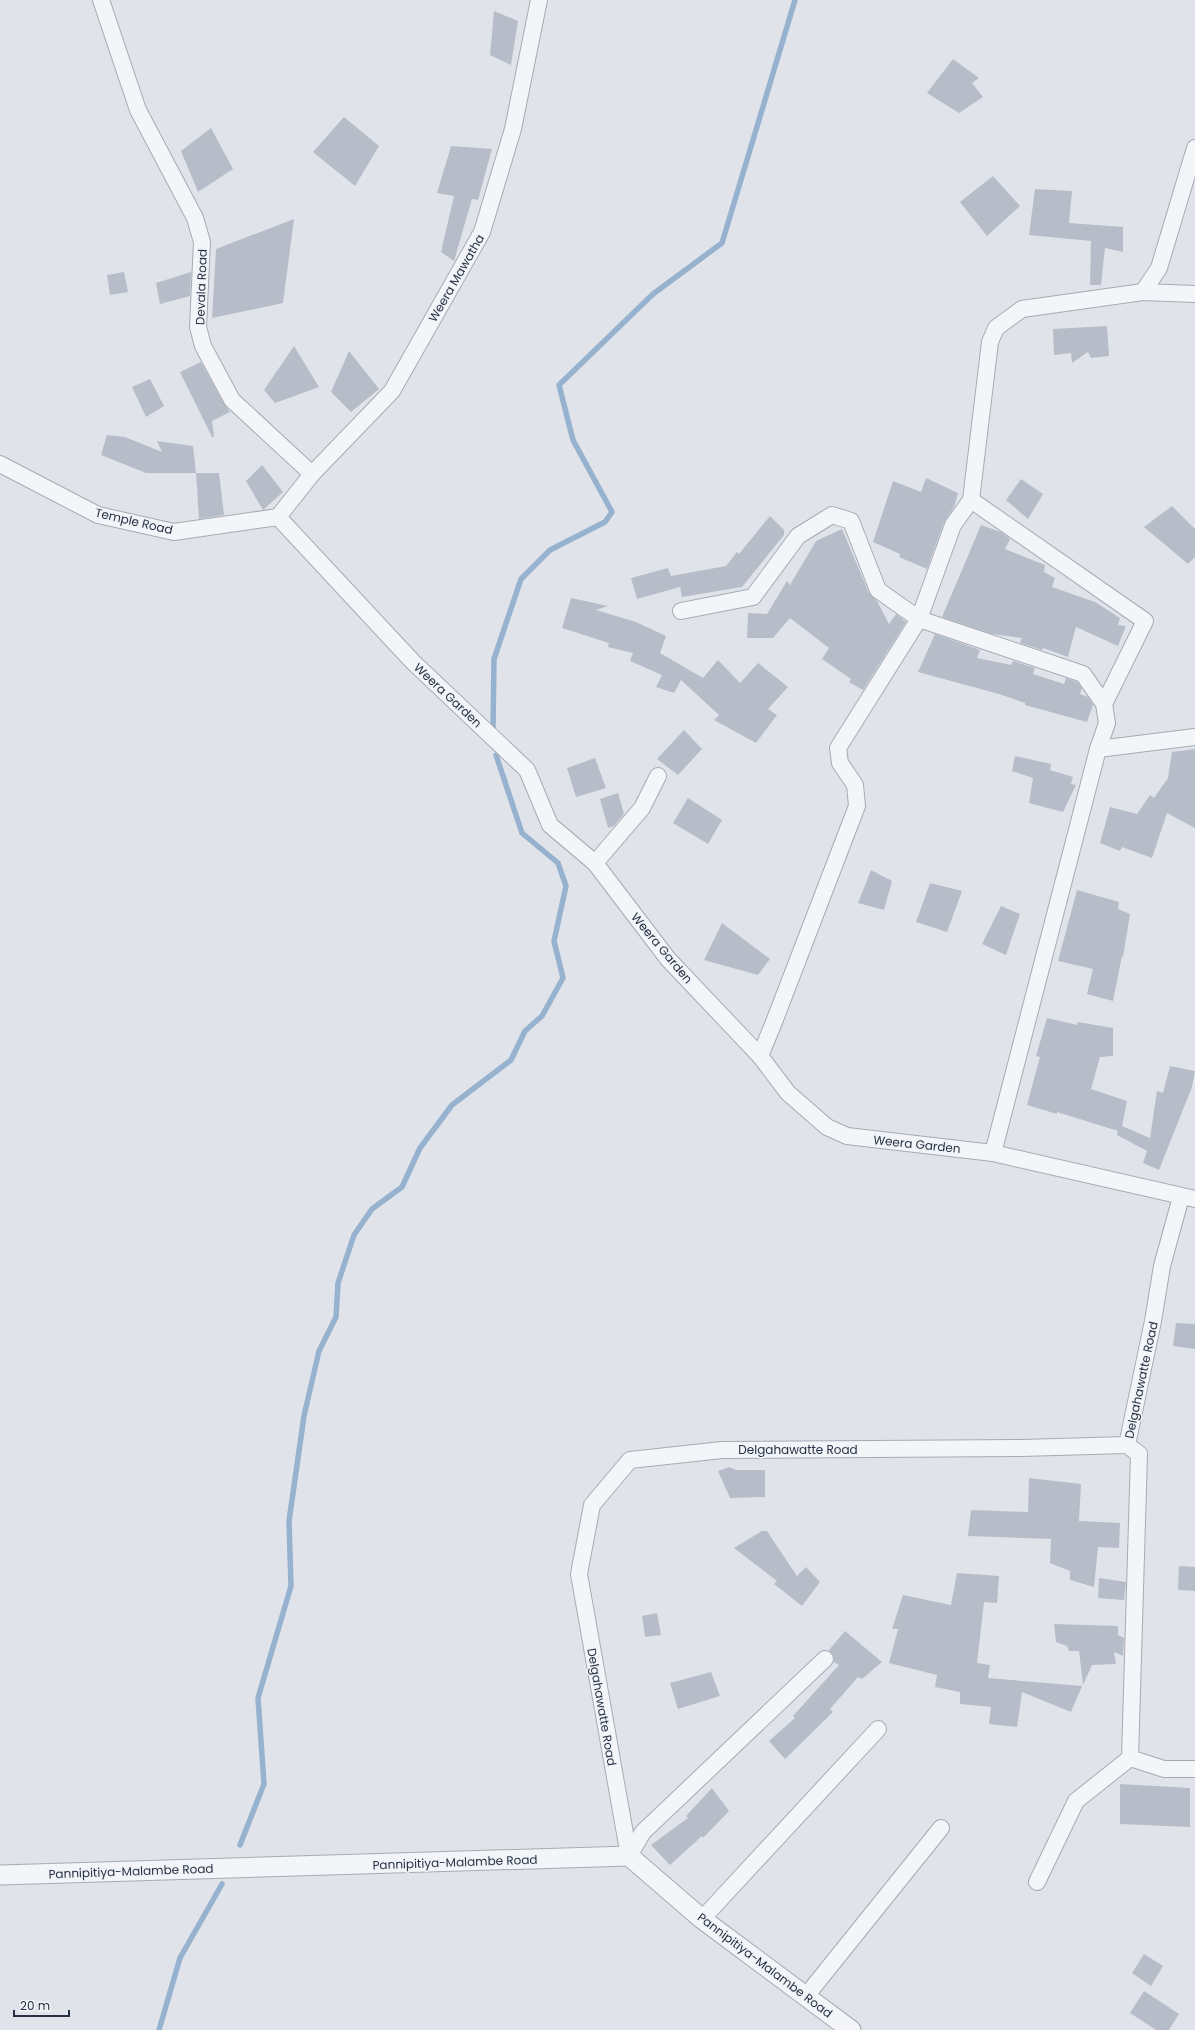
<svg xmlns="http://www.w3.org/2000/svg" width="1195" height="2030" viewBox="0 0 1195 2030" font-family="Poppins,sans-serif">
	<style>
		.lines { fill: none; stroke-linecap: round; stroke-linejoin: round }
		.stream { stroke: #97b2ce; stroke-width: 5.5 }
		.building { fill: #b6bdc8 }
		.minor-casing { stroke: #a5abb5; stroke-width: 18 }
		.tertiary-casing { stroke: #a5abb5; stroke-width: 21 }
		.minor { stroke: #f3f5f8; stroke-width: 16 }
		.tertiary { stroke: #f3f5f8; stroke-width: 19 }
		.labels { text-anchor: middle; dominant-baseline: central; stroke-width: 3; stroke-linejoin: round; paint-order: stroke }
		.street-label { font-size: 12px; fill: #273143; stroke: #f0f3f7 }
	</style>
	<rect width="100%" height="100%" fill="#e0e4ea"/>
	<g class="lines">
		<g class="stream">
			<path d="M493,730L494,659L521,579L550,550L605,522L612,512L573,440L559,385L653,294L722,243L795,0"/>
			<path d="M240,1845L264,1784L258,1698L291,1586L289,1521L304,1416L319,1351L336,1317L338,1283L354,1235L372,1209L402,1187L420,1148L452,1105L511,1060L525,1031L542,1016L563,978L554,941L566,886L558,863L522,833L496,755"/>
			<path d="M159,2030L180,1958L222,1884"/>
		</g>
	</g>
	<g class="building">
		<path d="M494,11L518,21L511,65L490,55Z"/>
		<path d="M953,59L979,78L972,83L983,97L959,113L927,93Z"/>
		<path d="M344,117L379,146L355,186L313,152Z"/>
		<path d="M211,128L233,169L198,192L181,151Z"/>
		<path d="M451,146L492,149L478,200L472,199L454,261L441,252L454,196L437,193Z"/>
		<path d="M993,176L1020,206L987,236L960,202Z"/>
		<path d="M1035,189L1072,191L1069,223L1123,227V252L1105,248L1101,285H1090L1091,241L1029,235Z"/>
		<path d="M294,219L283,303L212,318L216,249Z"/>
		<path d="M124,272L128,292L110,295L107,275Z"/>
		<path d="M191,272L190,296L160,304L156,283Z"/>
		<path d="M1107,326L1109,356L1091,358L1088,352L1072,363L1071,353L1054,355L1053,329Z"/>
		<path d="M294,346L319,387L275,403L264,390Z"/>
		<path d="M349,351L379,389L351,412L331,392Z"/>
		<path d="M201,362L224,404L230,412L212,421L214,437H212L180,372Z"/>
		<path d="M150,379L164,406L146,417L132,387Z"/>
		<path d="M107,435L125,437L162,452L157,441L193,446L196,473H146L101,455Z"/>
		<path d="M262,465L283,492L263,510L246,481Z"/>
		<path d="M196,473H219L224,515L199,519Z"/>
		<path d="M926,478L958,493L954,507L944,522L927,569L899,557L900,554L873,542L893,481L921,492Z"/>
		<path d="M1021,479L1043,494L1028,519L1006,500Z"/>
		<path d="M1172,506L1195,529V557L1188,564L1144,527Z"/>
		<path d="M770,516L784,530V535L742,587L682,597L680,587L637,599L631,578L668,568L671,576L726,566L737,552L739,554Z"/>
		<path d="M981,525L1001,532L1010,539L1005,549L1045,565L1044,572L1055,578L1052,587L1095,602L1120,618L1118,625L1126,626L1118,646L1076,627L1068,657L1043,648L1042,650L1020,643L1022,638L992,634L942,617Z"/>
		<path d="M842,529L869,593L877,601L889,624L896,614L906,622L863,690L849,682L851,679L822,659L829,648L790,618L773,638H747L748,613L767,614L787,581L790,585L816,541Z"/>
		<path d="M571,598L608,606L596,610L636,622L666,636L660,653L703,678L718,660L740,683L758,663L788,687L768,709L777,715L756,743L714,720L719,715L681,680L674,693L656,687L662,675L630,661L633,653L608,647L609,643L562,628Z"/>
		<path d="M935,634L980,650L977,658L1011,665L1013,661L1035,668L1033,674L1064,684L1066,678L1077,682L1082,688L1080,694L1088,697L1093,705L1087,722L1025,705V703L999,694L918,672Z"/>
		<path d="M684,730L702,749L678,775L657,759Z"/>
		<path d="M1195,749V828L1167,813L1152,858L1122,847L1120,851L1100,843L1110,807L1137,814L1150,795L1154,798L1168,778L1172,752Z"/>
		<path d="M1015,756L1051,764L1050,770L1073,777L1071,784L1076,785L1063,812L1029,803L1033,778L1012,771Z"/>
		<path d="M595,758L606,788L576,797L567,768Z"/>
		<path d="M618,793L624,814L614,826L608,828L600,799Z"/>
		<path d="M688,798L722,820L708,844L673,823Z"/>
		<path d="M871,870L892,881L884,910L858,903Z"/>
		<path d="M930,883L962,891L947,932L916,922Z"/>
		<path d="M1077,890L1119,902L1118,909L1130,914L1123,957L1122,956L1113,1001L1087,994L1093,969L1058,961Z"/>
		<path d="M1001,906L1020,914L1006,955L982,944Z"/>
		<path d="M722,923L770,959L758,975L704,960Z"/>
		<path d="M1047,1018L1077,1025L1078,1022L1113,1028V1056L1100,1057L1091,1089L1127,1101L1122,1126L1150,1138L1157,1091L1163,1093L1170,1066L1195,1071L1192,1087L1159,1170L1143,1163L1147,1151L1117,1135L1118,1131L1057,1112V1114L1027,1105L1040,1057L1036,1056Z"/>
		<path d="M1176,1323L1195,1324V1349L1173,1346Z"/>
		<path d="M729,1467L736,1470H765V1497L730,1498L718,1471Z"/>
		<path d="M1029,1478L1081,1484L1079,1521L1120,1523L1119,1548L1098,1547L1094,1587L1070,1580V1571L1050,1563L1051,1539L968,1536L971,1510L1028,1512Z"/>
		<path d="M762,1531H767L797,1576L806,1567L820,1582L802,1606L774,1584L777,1581L734,1548Z"/>
		<path d="M1179,1566L1195,1567V1591L1178,1590Z"/>
		<path d="M957,1573L999,1576L997,1603L984,1602L977,1663L990,1665L988,1678L1082,1686L1071,1712L1022,1692L1017,1727L989,1724L991,1707L960,1704V1692L935,1687L937,1675L889,1663L898,1629H892L903,1595L951,1605Z"/>
		<path d="M1099,1578L1126,1582L1124,1600L1098,1598Z"/>
		<path d="M657,1613L661,1635L645,1637L642,1616Z"/>
		<path d="M1054,1624L1118,1626V1635L1124,1638L1123,1656L1114,1652L1116,1664L1092,1665L1083,1685L1079,1651H1069L1067,1646L1056,1642Z"/>
		<path d="M845,1631L882,1662L862,1679L858,1677L830,1709L833,1712L785,1759L769,1741L795,1718L793,1716L839,1665L834,1662V1656L829,1650Z"/>
		<path d="M711,1672L720,1696L678,1709L670,1683Z"/>
		<path d="M1120,1784L1190,1788V1827L1120,1824Z"/>
		<path d="M712,1788L729,1811L703,1838L702,1836L670,1865L651,1845L688,1818L686,1816Z"/>
		<path d="M1144,1954L1163,1966L1151,1986L1132,1973Z"/>
		<path d="M1144,1991L1179,2014L1169,2030H1156L1130,2013Z"/>
	</g>
	<g class="lines">
		<defs>
			<g id="minor">
				<path d="M101,0L138,110L195,218L202,242L198,327L203,346L232,400L312,474L278,517"/>
				<path d="M1143,292L1159,268L1195,148"/>
				<path d="M0,464L98,515L174,532L278,517"/>
				<path d="M312,474L392,391L482,232L513,129L539,0"/>
				<path d="M971,500L1145,621L1104,704"/>
				<path d="M278,517L413,662L527,770L550,825L595,863L668,959L760,1056L788,1093L827,1127L847,1136L993,1153L1195,1199"/>
				<path d="M681,611L753,597L798,536L832,515L851,521L878,590L919,619L1083,674L1104,704L1107,723L1098,749L993,1153"/>
				<path d="M1098,749L1195,737"/>
				<path d="M595,863L642,808L658,776"/>
				<path d="M760,1056L774,1022L857,806L855,785L840,763L838,748L919,619L953,525L971,500L990,342L996,328L1022,309L1143,292L1195,294"/>
				<path d="M1130,1758L1164,1769H1195"/>
				<path d="M629,1856L579,1574L592,1505L630,1460L722,1450L1021,1448L1127,1445L1153,1321L1162,1266L1181,1197"/>
				<path d="M629,1856L643,1832L825,1659"/>
				<path d="M1037,1882L1076,1801L1130,1758L1139,1454L1127,1445"/>
				<path d="M702,1919L878,1729"/>
				<path d="M806,1996L941,1828"/>
			</g>
			<path id="tertiary" d="M0,1875L629,1856L702,1919L851,2030"/>
		</defs>
		<use href="#minor" class="minor-casing"/>
		<use href="#tertiary" class="tertiary-casing"/>
		<use href="#minor" class="minor"/>
		<use href="#tertiary" class="tertiary"/>
	</g>
	<g class="labels">
		<g class="street-label">
			<text transform="translate(456 278) rotate(-60)">Weera Mawatha</text>
			<text transform="translate(201 287) rotate(-88)">Devala Road</text>
			<text transform="translate(134 521) rotate(13)">Temple Road</text>
			<text transform="translate(448 695) rotate(43)">Weera Garden</text>
			<text transform="translate(662 948) rotate(50)">Weera Garden</text>
			<text transform="translate(917 1144) rotate(6)">Weera Garden</text>
			<text transform="translate(1141 1380) rotate(-78)">Delgahawatte Road</text>
			<text x="798" y="1449">Delgahawatte Road</text>
			<text transform="translate(602 1707) rotate(80)">Delgahawatte Road</text>
			<text transform="translate(455 1862) rotate(-2)">Pannipitiya-Malambe Road</text>
			<text transform="translate(131 1871) rotate(-2)">Pannipitiya-Malambe Road</text>
			<text transform="translate(765 1965) rotate(37)">Pannipitiya-Malambe Road</text>
		</g>
	</g>
	<path d="M14 2010v6h55v-6" fill="none" stroke="#273143" stroke-width="2"/>
	<text x="20" y="2010" font-size="12" fill="#273143" stroke="#f0f3f7" stroke-width="3" paint-order="stroke">20 m</text>
</svg>
